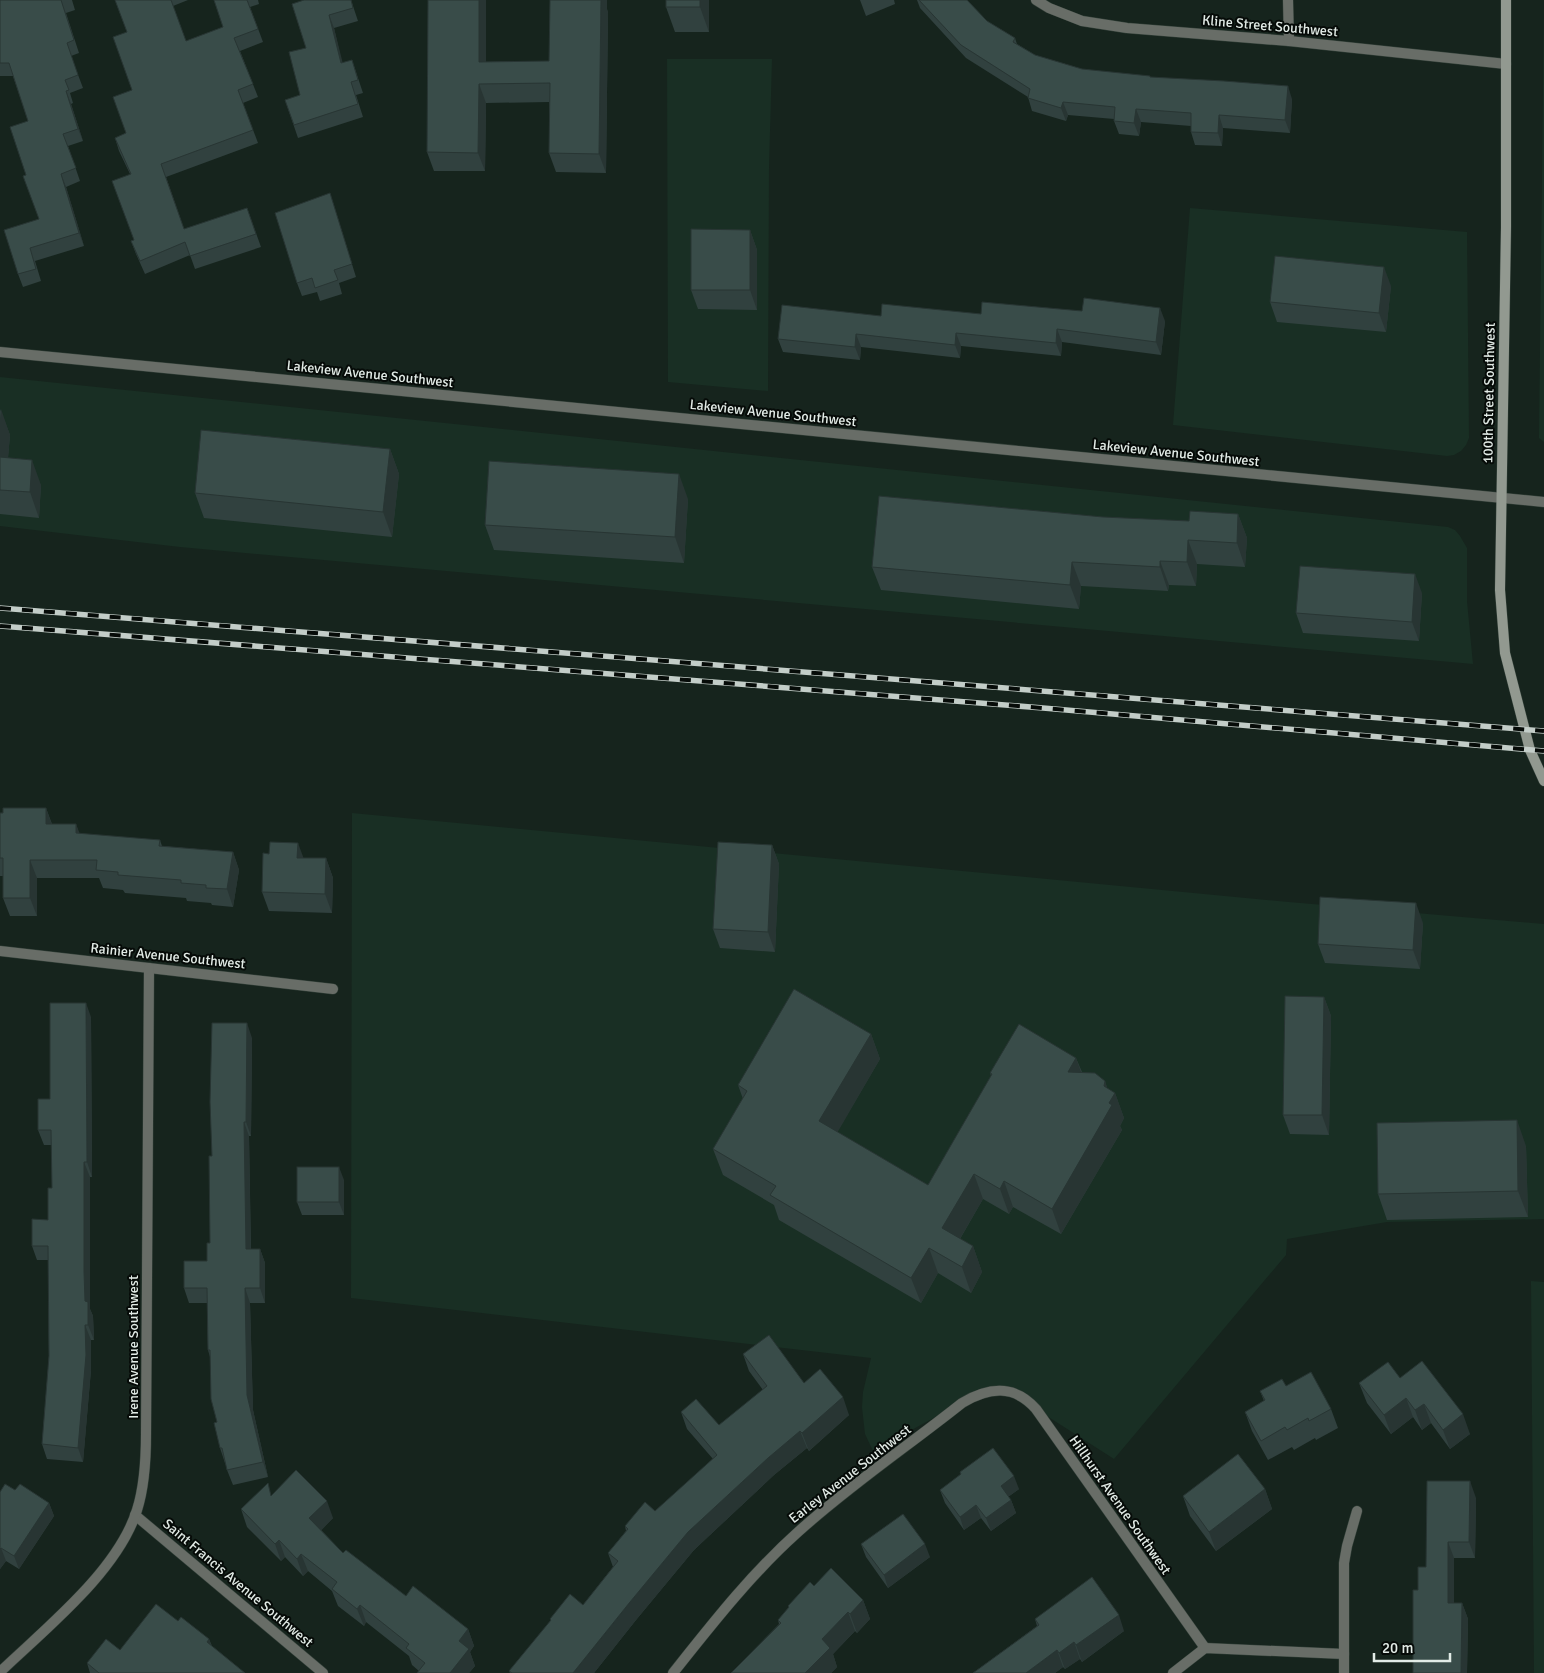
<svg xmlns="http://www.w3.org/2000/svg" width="1544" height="1673" viewBox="0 0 1544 1673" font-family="Signika,sans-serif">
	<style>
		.built { fill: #192f24 }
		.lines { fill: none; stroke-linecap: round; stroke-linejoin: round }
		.minor-casing { stroke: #334039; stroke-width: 11 }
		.tertiary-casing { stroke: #334039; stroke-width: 11 }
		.secondary-casing { stroke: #334039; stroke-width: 11 }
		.minor { stroke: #686d67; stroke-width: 10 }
		.tertiary { stroke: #686d67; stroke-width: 10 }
		.secondary { stroke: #929990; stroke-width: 10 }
		.rail-casing { stroke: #c3cdc8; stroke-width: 5.5 }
		.rail { stroke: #060b08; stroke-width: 4; stroke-dasharray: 11; stroke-linecap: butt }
		.wall { fill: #31413f }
		.shaded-wall { fill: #283533 }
		.building { fill: #394c49; stroke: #283533 }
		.labels { text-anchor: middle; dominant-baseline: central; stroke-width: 4; stroke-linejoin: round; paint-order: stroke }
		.street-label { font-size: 14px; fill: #e2ebe6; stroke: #060b08 }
	</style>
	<rect width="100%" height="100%" fill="#16241d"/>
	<g class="built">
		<path d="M1544,0V442L1539,438Z"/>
		<path d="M667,59H772L769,168L768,391L668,382Z"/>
		<path d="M1190,208L1467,232L1469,438L1466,445L1461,451L1454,455L1447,456L1173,425Z"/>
		<path d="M0,377L1448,527L1455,530L1460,536L1467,548V601L1473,664L180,547L0,526Z"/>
		<path d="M352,813L1289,902L1544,924V1219L1387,1222L1287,1239L1286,1255L1114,1459L1036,1409L1021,1395L974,1396L873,1451L865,1434L862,1407L863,1392L871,1358L351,1298Z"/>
		<path d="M1531,1281L1544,1282V1673H1534Z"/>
	</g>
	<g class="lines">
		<defs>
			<g id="minor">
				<path d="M1036,0L1049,8L1082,21L1127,28L1289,41L1506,64"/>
				<path d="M1288,0L1289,41"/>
				<path d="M0,951L333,989"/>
				<path d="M135,1515L323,1673"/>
				<path d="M0,1672C46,1628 118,1571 137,1510C145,1485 146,1459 146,1434L149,968"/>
				<path d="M673,1673C712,1624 751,1574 798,1532C850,1485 908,1446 962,1403C989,1387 1014,1384 1036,1409L1205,1648"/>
				<path d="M1173,1673L1205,1648L1344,1654"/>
				<path d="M1344,1673V1563L1347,1546L1357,1511"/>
			</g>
			<path id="tertiary" d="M0,352L1544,502"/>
			<path id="secondary" d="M1506,0V227L1500,590L1505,653L1530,750L1544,781"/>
		</defs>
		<use href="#minor" class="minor-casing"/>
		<use href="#tertiary" class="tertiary-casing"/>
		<use href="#secondary" class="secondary-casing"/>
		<use href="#minor" class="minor"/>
		<use href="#tertiary" class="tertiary"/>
		<use href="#secondary" class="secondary"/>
		<defs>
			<g id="rail">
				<path d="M0,608L1544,731"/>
				<path d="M0,626L1043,708L1544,751"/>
			</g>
		</defs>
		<use href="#rail" class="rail-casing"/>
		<use href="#rail" class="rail"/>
	</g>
	<g class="wall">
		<path d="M0,0H72L75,10L66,13L79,53L71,56L83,88L70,93L73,103L71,104L83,141L68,146L80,181L66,187L84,246L35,261L41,281L23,287L18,274L39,219L26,175L28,121L13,76H0Z"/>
		<path d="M115,0H188L173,6L186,41L223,27L214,0H258L259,4L250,7L263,42L240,51L258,97L243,103L258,143L166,177L184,229L247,208L261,247L195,269L190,255L145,274L136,254L131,241L134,240L130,174L119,151L115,138L126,133L132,90L127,32Z"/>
		<path d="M351,0L358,21L334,28L342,63L352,60L363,93L356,95L363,117L298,138L285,100L300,95L306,48L292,4Z"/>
		<path d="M709,0V32H675L666,7Z"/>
		<path d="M860,0H894L895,4L866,16Z"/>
		<path d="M917,0H967L987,21L1015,38L1017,44L1035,55L1082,69L1150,77L1292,99L1290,133L1223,128L1222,146L1195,145L1191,132V126L1141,122L1139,136L1119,134L1114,121V119L1068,115L1066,121L1032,111L1028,97L966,58L920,8Z"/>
		<path d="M607,9L608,13L606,173L556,172L549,153V102L486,103L485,171H434L427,152L486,62L549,61Z"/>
		<path d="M330,193L356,277L339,283L342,294L320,301L317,292L302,296L297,283Z"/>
		<path d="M750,230L757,250V310L698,309L691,290Z"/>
		<path d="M1391,286L1386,332L1277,322L1270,302Z"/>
		<path d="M981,314L1165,321L1161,355L1062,342L1061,356L961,346L960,358L861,347L860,360L783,352L778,339L881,316Z"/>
		<path d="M0,409L10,435L8,458L41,485L39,518L0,514Z"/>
		<path d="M390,449L399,474L392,537L204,518L195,493Z"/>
		<path d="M688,499L684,563L494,550L485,525Z"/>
		<path d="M1238,514L1247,538L1245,567L1197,564L1196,586L1169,585L1168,591L1081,586L1079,609L881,590L872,567L1103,517L1189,521Z"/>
		<path d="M1422,593L1419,641L1303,633L1296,613Z"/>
		<path d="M46,808L52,824H76L79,834L160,840L162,846L233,852L239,870L233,907L212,905L211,903L187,901L186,898L125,893L123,890L103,888L99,878H37V916H10L3,898V876H0V813Z"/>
		<path d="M772,845L779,864L775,952L720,948L713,929Z"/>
		<path d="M303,858H326L333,878L332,913L269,911L262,892Z"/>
		<path d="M1423,923L1420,969L1325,963L1318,944Z"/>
		<path d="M1324,997L1331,1016L1329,1135L1290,1134L1283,1115Z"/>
		<path d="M91,1017L92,1177H90V1309L93,1316L94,1340H91V1370L83,1462L47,1459L42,1444L49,1356L48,1260H37L32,1246L48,1220L52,1188V1145H44L38,1130L50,1099Z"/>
		<path d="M871,1034L880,1059L837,1132L928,1185L991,1076L990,1073L1076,1058L1082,1072L1105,1081L1107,1088L1115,1093L1124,1118L1120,1126L1122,1130L1061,1234L1013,1207L1009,1214L983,1199L960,1239L973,1246L982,1272L971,1293L938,1273L921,1303L779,1220L774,1205L723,1175L713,1149L743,1099L738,1085Z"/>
		<path d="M252,1038L251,1136H249L251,1249H260L265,1263V1303H250L253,1410L268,1477L233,1485L227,1470L226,1463H225L220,1448L210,1357L208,1350L207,1303H189L184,1288L207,1261L210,1243L212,1156Z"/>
		<path d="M1526,1146L1528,1217L1387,1220L1378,1194Z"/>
		<path d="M344,1180V1215H302L297,1202Z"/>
		<path d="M743,1354L804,1383L849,1415L809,1451L807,1448L774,1475L694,1550L636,1620L594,1673H510L509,1671L551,1621L550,1619L583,1605L613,1567L608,1553L626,1531L625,1526L655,1511L713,1459L687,1429L681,1412L719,1425L763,1390L749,1371Z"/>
		<path d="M1400,1378L1470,1434L1450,1449L1431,1423L1422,1430L1413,1417L1391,1434L1367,1403L1359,1383Z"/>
		<path d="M1286,1386L1331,1409L1338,1428L1316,1440L1315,1438L1294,1450L1292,1447L1268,1460L1252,1431L1245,1412L1264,1401L1260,1391Z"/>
		<path d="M960,1472L1019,1489L1008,1497L1011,1500L1016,1513L991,1531L981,1518L964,1530L945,1503L940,1490L961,1475Z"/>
		<path d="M1265,1489L1272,1509L1216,1551L1190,1516L1183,1496Z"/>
		<path d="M15,1490L49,1503L54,1516L19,1569L6,1561L0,1569V1492Z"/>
		<path d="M272,1495L333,1518L321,1530L343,1553L406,1596L468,1629L474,1646L470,1652L475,1666L469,1673H417L419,1671L412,1665L409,1656L366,1622L364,1626L338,1606L332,1591L308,1571L303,1576L285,1557L281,1561L247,1527L241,1509Z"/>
		<path d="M1476,1498L1475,1558H1454V1603H1462L1468,1619L1467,1673H1413L1426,1567Z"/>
		<path d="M861,1544L930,1557L888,1588L866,1557Z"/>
		<path d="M814,1586L863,1600L870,1619L857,1633L855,1631L833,1654L837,1667L831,1673H731L779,1624L778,1620L789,1608L788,1606Z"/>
		<path d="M1035,1619L1124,1631L1082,1662L1080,1659L1065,1669L1063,1667L1055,1673H973L1037,1626Z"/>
		<path d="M178,1621L209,1639L212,1646L245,1673H90L87,1663L120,1650Z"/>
	</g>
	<g class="shaded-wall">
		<path d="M479,0H486V80L479,62Z"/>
		<path d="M601,0H607V9L608,13L606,173L599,154Z"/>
		<path d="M700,0H709V32L700,7Z"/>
		<path d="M329,15L334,28L346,76L341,63Z"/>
		<path d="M479,84L486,103L485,171L478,153Z"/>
		<path d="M1288,86L1292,99L1290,133L1285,120Z"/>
		<path d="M66,91L71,104L83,141L78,129Z"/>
		<path d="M1063,102L1068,115L1066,121L1061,108Z"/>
		<path d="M1136,109L1141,122L1139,136L1134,123Z"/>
		<path d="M1219,115L1223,128L1222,146L1218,133Z"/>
		<path d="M61,174L66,187L84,246L79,233Z"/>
		<path d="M750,230L757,250V310L750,290Z"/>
		<path d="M1384,267L1391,286L1386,332L1379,313Z"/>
		<path d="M1160,308L1165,321L1161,355L1156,342Z"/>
		<path d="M1057,329L1062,342L1061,356L1056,343Z"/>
		<path d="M956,333L961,346L960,358L955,345Z"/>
		<path d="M856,334L861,347L860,360L855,347Z"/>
		<path d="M1,409L10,435L6,482L0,465V419Z"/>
		<path d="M390,449L399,474L392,537L383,512Z"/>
		<path d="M32,460L41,485L39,518L30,492Z"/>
		<path d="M679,474L688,499L684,563L675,537Z"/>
		<path d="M1238,514L1247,538L1245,567L1237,543Z"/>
		<path d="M1188,540L1197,564L1196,586L1187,562Z"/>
		<path d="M1160,561L1169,585L1168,591L1160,567Z"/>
		<path d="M1072,562L1081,586L1079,609L1070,585Z"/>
		<path d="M1415,574L1422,593L1419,641L1412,622Z"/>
		<path d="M46,808L52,825L46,824Z"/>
		<path d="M76,824L83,842L76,833Z"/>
		<path d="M298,843L305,862L297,858Z"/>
		<path d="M772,845L779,864L775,952L768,932Z"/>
		<path d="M233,852L239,870L233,907L227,889Z"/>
		<path d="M326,858L333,878L332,913L325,894Z"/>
		<path d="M30,860L37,878V916L30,898Z"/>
		<path d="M1416,903L1423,923L1420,969L1413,950Z"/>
		<path d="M1324,997L1331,1016L1329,1135L1322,1115Z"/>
		<path d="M86,1003L91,1017L92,1177L87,1162Z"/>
		<path d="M247,1023L252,1038L251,1136L246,1122Z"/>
		<path d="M871,1034L880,1059L829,1147L819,1121Z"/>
		<path d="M1076,1058L1085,1083L1068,1072Z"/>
		<path d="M1105,1081L1111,1099L1115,1093L1124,1118L1120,1126L1122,1130L1061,1234L1052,1209L1104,1086Z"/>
		<path d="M1517,1120L1526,1146L1528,1217L1518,1191Z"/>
		<path d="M244,1122L249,1136L251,1263L246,1249Z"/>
		<path d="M84,1162L90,1177V1309L93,1316L94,1340L88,1325L85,1301L84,1272Z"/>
		<path d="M339,1167L344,1180V1215L339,1202Z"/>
		<path d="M974,1174L983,1199L951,1254L942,1228Z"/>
		<path d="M1004,1181L1013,1207L1009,1214L1000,1189Z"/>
		<path d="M973,1246L982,1272L971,1293L962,1267Z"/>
		<path d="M929,1248L938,1273L921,1303L911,1278Z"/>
		<path d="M260,1249L265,1263V1303L260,1288Z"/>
		<path d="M245,1288L250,1303L253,1410L268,1477L263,1462L247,1395Z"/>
		<path d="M85,1325L91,1340V1370L83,1462L78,1448Z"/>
		<path d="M843,1397L849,1415L809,1451L802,1433Z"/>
		<path d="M1406,1398L1413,1417L1391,1434L1384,1415Z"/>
		<path d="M1424,1404L1431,1423L1422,1430L1415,1410Z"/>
		<path d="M1463,1414L1470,1434L1450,1449L1443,1430Z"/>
		<path d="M800,1431L807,1448L774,1475L694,1550L636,1620L594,1673H573L630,1602L688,1532L768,1458Z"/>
		<path d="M1014,1476L1019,1489L1005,1499L1001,1486Z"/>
		<path d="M1470,1481L1476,1498L1475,1558L1469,1542Z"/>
		<path d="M1265,1489L1272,1509L1216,1551L1209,1532Z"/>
		<path d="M1011,1500L1016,1513L991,1531L986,1518Z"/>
		<path d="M327,1501L333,1518L316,1536L309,1518Z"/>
		<path d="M49,1503L54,1516L19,1569L14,1556Z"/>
		<path d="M976,1505L981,1518L964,1530L960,1517Z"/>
		<path d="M279,1540L285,1557L281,1561L275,1544Z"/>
		<path d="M1448,1542L1454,1558V1619L1448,1603Z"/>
		<path d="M925,1544L930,1557L888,1588L884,1575Z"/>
		<path d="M1,1548L6,1561L0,1569V1549Z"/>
		<path d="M301,1554L308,1571L303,1576L297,1559Z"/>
		<path d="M863,1600L870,1619L857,1633L850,1614Z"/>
		<path d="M1462,1603L1468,1619L1467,1673H1461Z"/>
		<path d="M360,1605L366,1622L364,1626L357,1609Z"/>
		<path d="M848,1612L855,1631L833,1654L837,1667L831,1673H805L822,1639Z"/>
		<path d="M1119,1615L1124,1631L1082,1662L1076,1645Z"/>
		<path d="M468,1629L474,1646L470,1652L475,1666L469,1673H450L459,1641Z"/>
		<path d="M209,1639L214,1654L207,1642Z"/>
		<path d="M1074,1642L1080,1659L1065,1669L1059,1653Z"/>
		<path d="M1057,1650L1063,1667L1055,1673H1026Z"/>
	</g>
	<g class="building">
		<path d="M0,0H61L74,40L67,43L78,75L65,80L69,90L66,91L78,129L63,134L76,168L61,174L79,233L30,248L36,269L18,274L4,230L39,219L23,176L26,175L10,127L28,121L9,63H0Z"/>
		<path d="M115,0H171L186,41L223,27L214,0H247L258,29L234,38L253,84L238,90L253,130L161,164L184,229L247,208L256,234L190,256L185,242L140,261L131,241L134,240L112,181L131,174L115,138L126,133L113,97L132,90L113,37L127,32Z"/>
		<path d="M304,0H351L353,8L329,15L341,63L352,60L358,80L351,82L358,104L294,125L285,100L300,95L289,52L306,48L292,4Z"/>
		<path d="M428,0H479V62L549,61L550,0H601L599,154L549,153L550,83L479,84L478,153L427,152Z"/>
		<rect x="666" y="0" width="34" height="7"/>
		<path d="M919,0H967L987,21L1015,38L1013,42L1035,55L1082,69L1150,76V77L1224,81L1288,86L1285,120L1219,115L1218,133L1191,132V113L1136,109L1134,123L1114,121L1115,107L1063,102L1061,108L1028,98L1030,89L961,45Z"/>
		<path d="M330,193L352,264L334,270L338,280L315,288L312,278L297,283L275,213Z"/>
		<path d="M691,229L750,230V290H691Z"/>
		<path d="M1275,256L1384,267L1379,313L1270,302Z"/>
		<path d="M1084,298L1160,308L1156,342L1057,329L1056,343L956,333L955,345L856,334L855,347L778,339L782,305L881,316L882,304L981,314L982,302L1082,311Z"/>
		<path d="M201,430L390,449L383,512L195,493Z"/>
		<path d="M0,457L32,460L30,492L0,490Z"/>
		<path d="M489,461L679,474L675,537L485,525Z"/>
		<path d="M879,496L1103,517L1189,521L1190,511L1238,514L1237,543L1188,540L1187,562L1160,561V567L1072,562L1070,585L872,567Z"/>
		<path d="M1300,566L1415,574L1412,622L1296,613Z"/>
		<path d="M3,808H46V824H76V833L160,840L159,846L233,852L227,889L206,888V885L181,883V880L118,875V872L96,870L97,860H30V898H3V858H0V813H3Z"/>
		<path d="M270,842L298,843L297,858H326L325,894L262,892L263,853L269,854Z"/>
		<path d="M718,842L772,845L768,932L713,929Z"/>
		<path d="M1320,897L1416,903L1413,950L1318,944Z"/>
		<path d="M794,989L871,1034L819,1121L928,1185L992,1074L990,1073L1019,1024L1076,1058L1068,1072L1095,1073L1105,1081L1104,1086L1115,1093L1109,1103L1112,1105L1052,1209L1004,1181L1000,1189L974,1174L942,1228L973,1246L962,1267L929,1248L911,1278L770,1195L776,1186L713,1149L747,1091L738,1085Z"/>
		<path d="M1285,996L1324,997L1322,1115H1283Z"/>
		<path d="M50,1003H86L87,1162H84V1272L85,1301L88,1302V1325H85L86,1355L78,1448L42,1444L49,1356L48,1246H32V1219L48,1220V1188H52L51,1130H38V1099H50Z"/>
		<path d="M212,1023H247L246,1122H244L246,1249H260V1288H245L247,1395L263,1462L227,1470L222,1448H220L214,1423L217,1422L211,1399L210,1350H208L207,1288H184V1261H207V1243H210L209,1156H212L210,1102Z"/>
		<path d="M1517,1120L1518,1191L1378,1194L1377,1123Z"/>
		<rect x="297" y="1167" width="42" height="35"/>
		<path d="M769,1335L804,1383L820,1369L843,1397L802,1433L800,1431L768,1458L688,1532L630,1602L573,1673H512L509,1671L551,1620L550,1619L570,1594L583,1605L618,1561L608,1553L628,1529L625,1526L645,1502L655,1511L717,1455L681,1412L696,1399L719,1425L767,1386L743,1354Z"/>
		<path d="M1422,1361L1463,1414L1443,1430L1424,1404L1415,1410L1406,1398L1384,1415L1359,1383L1388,1362L1400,1378Z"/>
		<path d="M1311,1372L1331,1409L1309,1421L1308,1418L1287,1430L1285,1427L1261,1441L1245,1412L1265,1400L1260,1391L1282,1379L1286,1386Z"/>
		<path d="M993,1448L1014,1476L1001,1486L1011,1500L986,1518L976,1505L960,1517L940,1490L961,1474L960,1472Z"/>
		<path d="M1238,1454L1265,1489L1209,1532L1183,1496Z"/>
		<path d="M296,1470L327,1501L309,1518L343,1553L346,1550L406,1596L413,1586L468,1629L459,1641L469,1649L450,1673H417L425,1663L406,1648L409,1644L360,1605L357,1609L332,1589L337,1582L301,1554L297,1559L279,1540L275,1544L241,1509L268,1483L271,1496Z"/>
		<path d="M1427,1481H1470L1469,1542H1448V1603H1462L1461,1673H1413V1590H1418V1567H1426Z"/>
		<path d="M5,1484L15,1490L20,1484L49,1503L14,1556L1,1548L0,1549V1492Z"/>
		<path d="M903,1514L925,1544L884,1575L861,1544Z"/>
		<path d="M831,1568L863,1600L850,1614L848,1612L822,1639L830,1648L805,1673H731L781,1623L778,1620L789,1607L788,1606L810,1582L814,1586Z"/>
		<path d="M1092,1577L1119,1615L1076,1645L1074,1642L1059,1653L1057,1650L1026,1673H973L1039,1625L1035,1619Z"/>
		<path d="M156,1604L178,1621L181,1617L209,1639L207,1642L245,1673H99L87,1663L106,1639L120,1650Z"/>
	</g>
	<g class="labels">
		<g class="street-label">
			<text transform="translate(1270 26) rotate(5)">Kline Street Southwest</text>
			<text transform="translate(370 374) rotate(6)">Lakeview Avenue Southwest</text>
			<text transform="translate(1489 393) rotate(-89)">100th Street Southwest</text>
			<text transform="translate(773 413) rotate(6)">Lakeview Avenue Southwest</text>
			<text transform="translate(1176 453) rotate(6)">Lakeview Avenue Southwest</text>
			<text transform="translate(168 956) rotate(6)">Rainier Avenue Southwest</text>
			<text transform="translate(133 1347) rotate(-90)">Irene Avenue Southwest</text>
			<text transform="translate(850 1474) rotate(-38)">Earley Avenue Southwest</text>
			<text transform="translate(1120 1505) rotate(55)">Hillhurst Avenue Southwest</text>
			<text transform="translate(238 1583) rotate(40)">Saint Francis Avenue Southwest</text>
		</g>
	</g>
	<path d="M1374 1653v8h76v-8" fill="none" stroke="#e2ebe6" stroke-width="2.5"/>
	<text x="1382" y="1653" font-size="15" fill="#e2ebe6" stroke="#060b08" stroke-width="4" paint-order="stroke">20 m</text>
</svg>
